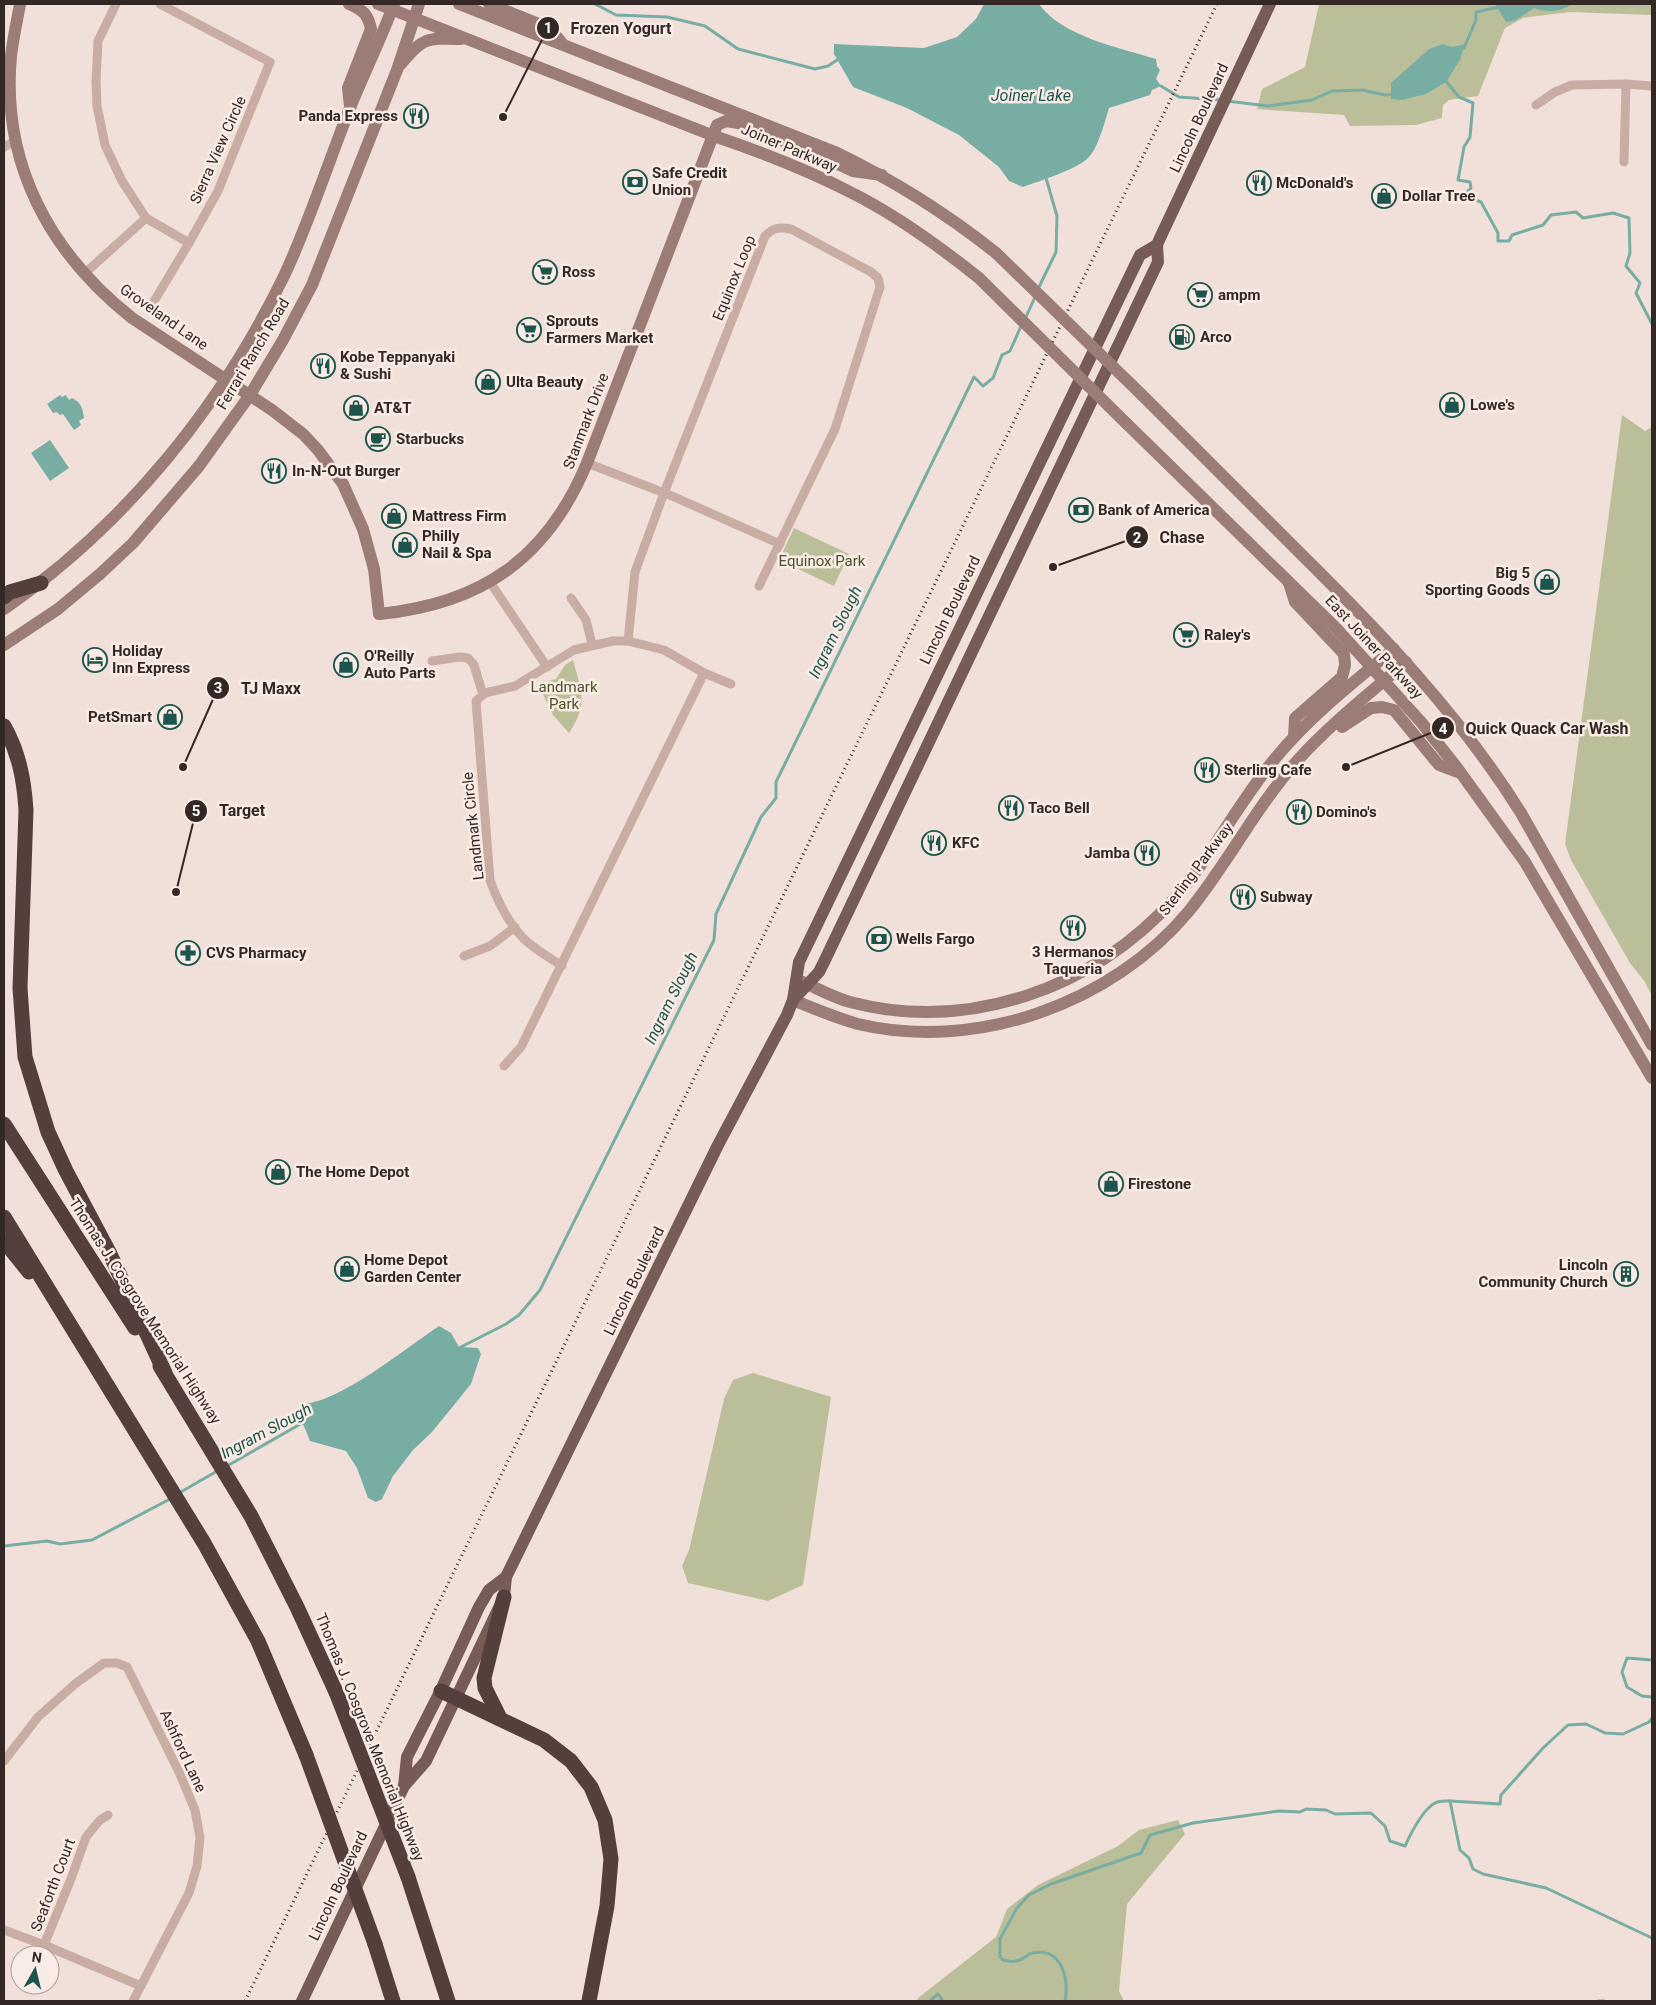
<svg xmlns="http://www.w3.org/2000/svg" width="1656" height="2005" viewBox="0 0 1656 2005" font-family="Roboto,sans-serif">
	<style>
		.green { fill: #bbbf99 }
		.water { fill: #78ada4 }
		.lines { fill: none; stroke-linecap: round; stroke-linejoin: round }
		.stream { stroke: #78ada4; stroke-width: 3 }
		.street { stroke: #c9ada5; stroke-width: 9 }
		.secondary { stroke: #9c7c77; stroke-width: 12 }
		.primary { stroke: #765b57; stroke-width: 12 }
		.highway { stroke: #553f3d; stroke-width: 15 }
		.rail { stroke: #342826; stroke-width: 3; stroke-dasharray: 1 4; stroke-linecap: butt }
		.secondary-bridge { stroke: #9c7c77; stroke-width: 12 }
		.highway-bridge { stroke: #553f3d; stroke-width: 15 }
		.labels { text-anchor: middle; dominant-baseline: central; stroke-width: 5; stroke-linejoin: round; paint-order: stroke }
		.poi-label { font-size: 15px; font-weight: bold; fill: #342826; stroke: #f9ebe5; text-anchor: start }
		.street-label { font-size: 15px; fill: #342826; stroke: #f9ebe5 }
		.park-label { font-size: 15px; fill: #4d522a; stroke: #f9ebe5 }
		.water-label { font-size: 16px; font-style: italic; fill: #1d554c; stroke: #f9ebe5 }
		.leader { fill: none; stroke: #342826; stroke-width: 2 }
		.callout-dot { fill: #342826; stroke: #f9ebe5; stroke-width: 2 }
		.mark-label { font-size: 15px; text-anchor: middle; font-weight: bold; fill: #fff }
		.callout-label { font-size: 16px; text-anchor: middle; font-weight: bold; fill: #342826; stroke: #f9ebe5; stroke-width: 5; stroke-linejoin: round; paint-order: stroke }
	</style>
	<rect width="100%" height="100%" fill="#f1e0d9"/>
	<g class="green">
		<path d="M1319,4H1652V15L1570,12L1523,18L1505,28L1478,96L1449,100L1443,105L1442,118L1416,125L1350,126L1344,115L1257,109L1262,89L1305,67Z"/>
		<path d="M1622,415L1645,431L1652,427V996L1645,982L1630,963L1571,860L1565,844Z"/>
		<path d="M794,528L849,554L834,586L779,560Z"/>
		<path d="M573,660C581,690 589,704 569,733L553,715L538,684L556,679L565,665Z"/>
		<path d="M753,1373L831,1397L803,1585L768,1601L688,1583L682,1566L689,1550L724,1399L733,1380Z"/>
		<path d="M1178,1820L1185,1834L1127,1904L1119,1991L1124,2001H917L918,1998L996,1937L1007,1909L1038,1885L1118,1846L1139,1830Z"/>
	</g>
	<g class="water">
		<path d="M984,4H1039C1061,36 1120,48 1156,59L1157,66L1160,70L1156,79L1161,86L1152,90L1150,95L1109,108C1105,121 1098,149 1088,158C1076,170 1039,181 1023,187L1009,181L999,167L959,135L907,108L853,87L834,54V44L924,48L957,37L976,19Z"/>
		<path d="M1495,4H1572C1562,12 1546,13 1534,8L1516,20L1506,22Z"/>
		<path d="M1443,44L1452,47L1465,44L1460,60L1446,82L1426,94L1402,100L1391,99V83L1429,49Z"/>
		<path d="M60,395L62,397L66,395L69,400L72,398C81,402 83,409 84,418L79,421L81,425L74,430L63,414L60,415L57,412L53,413L47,404Z"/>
		<path d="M50,440L69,468L50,481L31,453Z"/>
		<path d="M439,1326L451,1333L459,1347L478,1348L481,1354L471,1384L432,1432L413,1450L393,1476L382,1499L376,1502L368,1498L357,1468L346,1451L310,1441L304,1426L296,1418L302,1404C339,1403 406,1348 439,1326Z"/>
	</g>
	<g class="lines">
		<g class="stream">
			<path d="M595,4L616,15L667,17L705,26L738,49L815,69L828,66L837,60"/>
			<path d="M1464,48L1476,20V12L1499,7"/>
			<path d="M1445,80L1459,97L1473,103L1470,137L1464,147L1458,180L1470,182L1471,188L1467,192V197L1481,202L1498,233V241H1509L1512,235L1543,225L1551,215L1576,212L1583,218L1613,213L1629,218L1630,253L1626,266L1640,283L1636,293L1652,324"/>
			<path d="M1161,86L1179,97L1221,100"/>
			<path d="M1227,101L1268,106L1312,100L1332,91L1362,90L1385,95L1395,94"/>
			<path d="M1038,289L1056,252L1057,216L1046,178"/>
			<path d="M1025,319L1036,295"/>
			<path d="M457,1349L506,1324L519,1315L540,1290L714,940L716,914L761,817L776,798V782L974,377L983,386L993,378L1002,355L1010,351L1022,324"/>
			<path d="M227,1466L304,1422"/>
			<path d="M179,1493L219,1470"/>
			<path d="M4,1546L47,1541L60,1544L92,1540L172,1498"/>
			<path d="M1652,1660L1627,1658L1622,1672L1627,1687L1642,1696L1652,1697"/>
			<path d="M1450,1801L1500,1804L1501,1795L1544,1747L1568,1725L1586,1724L1605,1733L1623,1734L1649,1722L1652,1718"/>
			<path d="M930,2001L938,1994L943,2001"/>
			<path d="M1065,2001C1069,1978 1062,1947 1032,1953C1028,1954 1029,1955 1025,1957C1019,1962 1010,1962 1003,1960L1000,1957V1939L1017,1908L1029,1895L1051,1884L1141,1853L1150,1835L1193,1823L1279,1811L1300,1812L1306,1809L1326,1810L1335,1814L1371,1813L1385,1826L1390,1841L1405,1846C1411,1833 1422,1810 1435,1803C1440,1800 1445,1801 1450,1801L1460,1850L1469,1858L1473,1869L1483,1874L1546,1888L1652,1938"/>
			<path d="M1598,2001H1604"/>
		</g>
		<g class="street">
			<path d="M116,4L98,41L96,81L97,106L105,145L122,181L146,218L189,243L218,191L270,62L160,4"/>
			<path d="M1536,105L1555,92L1572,85L1626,84L1652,86"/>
			<path d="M4,147L15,141"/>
			<path d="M1624,162L1626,84"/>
			<path d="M84,274L146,218"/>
			<path d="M153,303L189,243"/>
			<path d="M587,463L672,496L780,544"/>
			<path d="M490,582L547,667"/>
			<path d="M571,598L586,620L592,644"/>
			<path d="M628,641L635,572L664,493L765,236C774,227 780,227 791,229L871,272L878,278L880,287L835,429L759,586"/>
			<path d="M432,661L460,657L468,658L474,665L483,695"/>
			<path d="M704,673L731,684"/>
			<path d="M464,956L490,946L515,927"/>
			<path d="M504,1066L521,1047L704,673L664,650L628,641H613L574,650L515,686L485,693L476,701L490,880C497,900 508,922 523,938C534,949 549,957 562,966"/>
			<path d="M4,1761L38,1717L75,1684L104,1663H117L127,1667L179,1772L195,1810L200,1838L197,1866L189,1893L133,2001"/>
			<path d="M4,1930L44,1945L141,1986"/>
			<path d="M44,1945L71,1879L86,1837L100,1820L108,1815"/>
		</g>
		<g class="secondary">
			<path d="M20,4C17,21 13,39 11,56C1,164 50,253 132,318L272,410L303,434L318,450L343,484L363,529L374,569L379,614C481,604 547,559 587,463L717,125L726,121L738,123L819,155L853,171L882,175"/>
			<path d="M349,4C363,10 368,14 371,29L348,88L350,106"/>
			<path d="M378,4L714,136C761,152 808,170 852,193C898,216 939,246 979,278"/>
			<path d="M459,4L835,152C893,180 946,213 996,253"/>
			<path d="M489,4L549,28L561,42"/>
			<path d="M401,64C423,37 427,38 461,39"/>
			<path d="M1142,395C1194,447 1246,499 1298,551C1380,632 1460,715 1521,813L1652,1045"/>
			<path d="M1126,423L1336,628L1421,722L1458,769L1525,862L1652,1078"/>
			<path d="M1289,583L1295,602L1344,654L1345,665L1342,677L1295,718L1294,737"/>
			<path d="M4,609C125,525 221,407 285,274C310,220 328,163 350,108C364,73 381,39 394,4"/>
			<path d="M4,645L58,609L100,574L133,543L199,466L250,395L283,340L312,285L397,70L419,4"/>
			<path d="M1342,727L1371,708L1382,707L1394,710L1439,765L1460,773"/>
			<path d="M798,980C815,987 832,997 850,1002C968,1033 1093,989 1174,899C1211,857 1237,805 1273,761C1307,719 1352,683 1394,649"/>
			<path d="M793,1000C815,1009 836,1018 858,1024C976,1052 1112,1004 1189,911C1228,863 1256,807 1297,761C1328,726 1370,693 1406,662"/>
		</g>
		<g class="primary">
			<path d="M793,1000L819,972L824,962L1158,262L1157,245L1160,238L1270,4"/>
			<path d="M404,1786L407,1757L440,1692L479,1607L489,1590L506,1577"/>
			<path d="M302,2001L404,1786L426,1761L504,1597L506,1577L718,1145L787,1015L793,1000L799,962L1140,255L1157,245"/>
		</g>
		<g class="highway">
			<path d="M4,597L10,592L41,583"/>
			<path d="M4,726C19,753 24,779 26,810L20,988L25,1057L48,1132L66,1171L109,1252L165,1373"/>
			<path d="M4,1124L135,1328"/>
			<path d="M4,1217L204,1543L258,1641L306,1755"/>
			<path d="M4,1241L29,1272"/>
			<path d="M160,1366L251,1516L297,1607L336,1692"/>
			<path d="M441,1691L544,1740L571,1761L591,1787L605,1820L611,1859L607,1906L589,2001"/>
			<path d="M500,1718L485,1688L484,1678L504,1597"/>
			<path d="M408,1877L448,2001"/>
			<path d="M375,1944L393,2001"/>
		</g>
		<path class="rail" d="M245,2001L1217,4"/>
		<g class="secondary-bridge">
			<path d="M996,253L1142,395"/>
			<path d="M979,278L1126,423"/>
		</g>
		<g class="highway-bridge">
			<path d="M336,1692L408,1877"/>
			<path d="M306,1755L375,1944"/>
		</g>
	</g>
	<defs>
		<symbol id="restaurant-ring" viewBox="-11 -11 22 22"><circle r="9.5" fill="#f9ebe5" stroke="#1d554c" stroke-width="1.5"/><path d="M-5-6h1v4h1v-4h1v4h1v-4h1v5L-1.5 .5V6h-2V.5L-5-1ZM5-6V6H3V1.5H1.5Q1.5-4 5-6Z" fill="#1d554c"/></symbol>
		<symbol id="bank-ring" viewBox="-11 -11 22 22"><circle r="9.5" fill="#f9ebe5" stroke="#1d554c" stroke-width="1.5"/><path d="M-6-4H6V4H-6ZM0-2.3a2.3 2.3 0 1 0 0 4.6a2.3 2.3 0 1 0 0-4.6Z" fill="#1d554c"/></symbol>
		<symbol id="shop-ring" viewBox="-11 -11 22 22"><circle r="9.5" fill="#f9ebe5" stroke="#1d554c" stroke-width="1.5"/><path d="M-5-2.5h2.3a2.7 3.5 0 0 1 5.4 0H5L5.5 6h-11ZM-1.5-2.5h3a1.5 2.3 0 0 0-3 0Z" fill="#1d554c"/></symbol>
		<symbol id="supermarket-ring" viewBox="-11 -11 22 22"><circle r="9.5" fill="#f9ebe5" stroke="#1d554c" stroke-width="1.5"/><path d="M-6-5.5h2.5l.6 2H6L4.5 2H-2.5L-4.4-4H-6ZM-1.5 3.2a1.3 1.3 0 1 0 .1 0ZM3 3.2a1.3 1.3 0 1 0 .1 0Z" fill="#1d554c"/></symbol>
		<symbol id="fuel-ring" viewBox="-11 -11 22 22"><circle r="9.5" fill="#f9ebe5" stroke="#1d554c" stroke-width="1.5"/><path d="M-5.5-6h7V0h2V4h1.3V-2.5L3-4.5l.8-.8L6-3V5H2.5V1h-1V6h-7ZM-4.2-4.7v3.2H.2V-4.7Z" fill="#1d554c"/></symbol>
		<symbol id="cafe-ring" viewBox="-11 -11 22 22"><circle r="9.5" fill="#f9ebe5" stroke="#1d554c" stroke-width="1.5"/><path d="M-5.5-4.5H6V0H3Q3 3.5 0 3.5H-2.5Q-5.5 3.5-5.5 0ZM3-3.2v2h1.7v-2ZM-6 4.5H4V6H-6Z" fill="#1d554c"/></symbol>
		<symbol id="hotel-ring" viewBox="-11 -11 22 22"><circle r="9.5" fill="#f9ebe5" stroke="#1d554c" stroke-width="1.5"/><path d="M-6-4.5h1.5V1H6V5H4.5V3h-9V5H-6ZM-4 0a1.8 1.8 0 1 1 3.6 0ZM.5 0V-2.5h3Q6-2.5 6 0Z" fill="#1d554c"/></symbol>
		<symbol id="pharmacy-ring" viewBox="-11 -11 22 22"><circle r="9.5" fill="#f9ebe5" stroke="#1d554c" stroke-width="1.5"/><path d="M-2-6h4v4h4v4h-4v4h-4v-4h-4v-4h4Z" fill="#1d554c"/></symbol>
		<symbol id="building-ring" viewBox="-11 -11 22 22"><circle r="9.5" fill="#f9ebe5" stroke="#1d554c" stroke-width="1.5"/><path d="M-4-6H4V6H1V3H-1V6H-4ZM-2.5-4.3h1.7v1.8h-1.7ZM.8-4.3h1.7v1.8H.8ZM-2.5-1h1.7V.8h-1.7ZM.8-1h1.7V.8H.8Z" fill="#1d554c"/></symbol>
	</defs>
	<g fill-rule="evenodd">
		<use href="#restaurant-ring" x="402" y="102" width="28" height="28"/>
		<use href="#bank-ring" x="621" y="168" width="28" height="28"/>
		<use href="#restaurant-ring" x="1245" y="169" width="28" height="28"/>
		<use href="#shop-ring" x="1370" y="182" width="28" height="28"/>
		<use href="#supermarket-ring" x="531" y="258" width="28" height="28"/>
		<use href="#supermarket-ring" x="1186" y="281" width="28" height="28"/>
		<use href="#supermarket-ring" x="515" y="316" width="28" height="28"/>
		<use href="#fuel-ring" x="1168" y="323" width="28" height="28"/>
		<use href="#restaurant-ring" x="309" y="352" width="28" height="28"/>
		<use href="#shop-ring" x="474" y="368" width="28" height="28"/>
		<use href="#shop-ring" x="1438" y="391" width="28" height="28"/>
		<use href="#shop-ring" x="342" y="394" width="28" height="28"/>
		<use href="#cafe-ring" x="364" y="425" width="28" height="28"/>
		<use href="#restaurant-ring" x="260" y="457" width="28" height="28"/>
		<use href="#bank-ring" x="1067" y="496" width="28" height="28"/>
		<use href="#shop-ring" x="380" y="502" width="28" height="28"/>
		<use href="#shop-ring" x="391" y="531" width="28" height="28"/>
		<use href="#shop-ring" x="1533" y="568" width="28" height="28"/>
		<use href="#supermarket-ring" x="1172" y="621" width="28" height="28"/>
		<use href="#hotel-ring" x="81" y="646" width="28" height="28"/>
		<use href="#shop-ring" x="332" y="651" width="28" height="28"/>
		<use href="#shop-ring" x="156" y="703" width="28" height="28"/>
		<use href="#restaurant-ring" x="1193" y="756" width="28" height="28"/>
		<use href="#restaurant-ring" x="997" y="794" width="28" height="28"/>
		<use href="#restaurant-ring" x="1285" y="798" width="28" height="28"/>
		<use href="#restaurant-ring" x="920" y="829" width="28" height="28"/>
		<use href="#restaurant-ring" x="1133" y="839" width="28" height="28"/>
		<use href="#restaurant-ring" x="1229" y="883" width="28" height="28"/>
		<use href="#restaurant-ring" x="1059" y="914" width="28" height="28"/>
		<use href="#bank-ring" x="865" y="925" width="28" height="28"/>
		<use href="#pharmacy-ring" x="174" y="939" width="28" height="28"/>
		<use href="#shop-ring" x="264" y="1158" width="28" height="28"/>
		<use href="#shop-ring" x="1097" y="1170" width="28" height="28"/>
		<use href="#shop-ring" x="333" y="1255" width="28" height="28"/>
		<use href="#building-ring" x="1612" y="1260" width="28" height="28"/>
	</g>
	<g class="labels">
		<g class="poi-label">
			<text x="398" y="116" text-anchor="end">Panda Express</text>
			<text x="652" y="173">Safe Credit<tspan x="652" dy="17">Union</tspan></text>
			<text x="1276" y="183">McDonald's</text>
			<text x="1402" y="196">Dollar Tree</text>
			<text x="562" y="272">Ross</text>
			<text x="1218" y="295">ampm</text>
			<text x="546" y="321">Sprouts<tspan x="546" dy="17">Farmers Market</tspan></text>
			<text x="1200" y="337">Arco</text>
			<text x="340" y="357">Kobe Teppanyaki<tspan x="340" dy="17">&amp; Sushi</tspan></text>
			<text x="506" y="382">Ulta Beauty</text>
			<text x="1470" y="405">Lowe's</text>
			<text x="374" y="408">AT&amp;T</text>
			<text x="396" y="439">Starbucks</text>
			<text x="292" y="471">In-N-Out Burger</text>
			<text x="1098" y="510">Bank of America</text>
			<text x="412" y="516">Mattress Firm</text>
			<text x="422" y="536">Philly<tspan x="422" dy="17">Nail &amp; Spa</tspan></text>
			<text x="1530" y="573" text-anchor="end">Big 5<tspan x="1530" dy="17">Sporting Goods</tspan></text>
			<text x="1204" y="635">Raley's</text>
			<text x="112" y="651">Holiday<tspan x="112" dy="17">Inn Express</tspan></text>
			<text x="364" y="656">O'Reilly<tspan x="364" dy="17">Auto Parts</tspan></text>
			<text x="152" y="717" text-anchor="end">PetSmart</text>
			<text x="1224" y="770">Sterling Cafe</text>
			<text x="1028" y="808">Taco Bell</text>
			<text x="1316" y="812">Domino's</text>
			<text x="952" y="843">KFC</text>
			<text x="1130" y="853" text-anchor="end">Jamba</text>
			<text x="1260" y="897">Subway</text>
			<text x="896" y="939">Wells Fargo</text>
			<text x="1073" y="952" text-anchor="middle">3 Hermanos<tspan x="1073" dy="17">Taqueria</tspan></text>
			<text x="206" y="953">CVS Pharmacy</text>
			<text x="296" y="1172">The Home Depot</text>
			<text x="1128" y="1184">Firestone</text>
			<text x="364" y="1260">Home Depot<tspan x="364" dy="17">Garden Center</tspan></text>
			<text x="1608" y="1265" text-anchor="end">Lincoln<tspan x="1608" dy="17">Community Church</tspan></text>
		</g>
		<g class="street-label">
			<text transform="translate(1199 118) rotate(-65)">Lincoln Boulevard</text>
			<text transform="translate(789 148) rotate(23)">Joiner Parkway</text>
			<text transform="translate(218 150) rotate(-66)">Sierra View Circle</text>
			<text transform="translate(734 278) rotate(-68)">Equinox Loop</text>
			<text transform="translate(164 317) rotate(35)">Groveland Lane</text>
			<text transform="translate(253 354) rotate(-59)">Ferrari Ranch Road</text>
			<text transform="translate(586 421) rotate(-69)">Stanmark Drive</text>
			<text transform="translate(950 610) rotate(-64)">Lincoln Boulevard</text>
			<text transform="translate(1374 647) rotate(47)">East Joiner Parkway</text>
			<text transform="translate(473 826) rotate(-96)">Landmark Circle</text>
			<text transform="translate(1196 869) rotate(-53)">Sterling Parkway</text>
			<text transform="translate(634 1281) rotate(-64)">Lincoln Boulevard</text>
			<text transform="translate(145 1311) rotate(57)">Thomas J. Cosgrove Memorial Highway</text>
			<text transform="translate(370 1737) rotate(68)">Thomas J. Cosgrove Memorial Highway</text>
			<text transform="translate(183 1751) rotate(65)">Ashford Lane</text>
			<text transform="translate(53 1885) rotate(-69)">Seaforth Court</text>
			<text transform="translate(338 1886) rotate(-65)">Lincoln Boulevard</text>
		</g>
		<g class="park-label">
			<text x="822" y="561">Equinox Park</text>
			<text x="564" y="687">Landmark<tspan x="564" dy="17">Park</tspan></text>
		</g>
		<g class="water-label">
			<text x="1031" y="95">Joiner Lake</text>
			<text transform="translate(835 632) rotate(-64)">Ingram Slough</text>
			<text transform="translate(671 998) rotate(-64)">Ingram Slough</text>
			<text transform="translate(266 1431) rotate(-28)">Ingram Slough</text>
		</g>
	</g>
	<path class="leader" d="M503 117L548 28M1053 567L1137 537M183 767L218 688M1346 767L1443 728M176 892L196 811"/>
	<g class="callout-dot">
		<circle cx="503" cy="117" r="5"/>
		<circle cx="1053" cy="567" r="5"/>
		<circle cx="183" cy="767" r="5"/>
		<circle cx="1346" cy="767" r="5"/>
		<circle cx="176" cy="892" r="5"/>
		<circle cx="548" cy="28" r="12"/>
		<circle cx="1137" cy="537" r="12"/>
		<circle cx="218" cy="688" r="12"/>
		<circle cx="1443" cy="728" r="12"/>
		<circle cx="196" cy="811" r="12"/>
	</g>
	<g class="mark-label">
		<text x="548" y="33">1</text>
		<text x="1137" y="543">2</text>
		<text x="218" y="693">3</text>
		<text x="1443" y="734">4</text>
		<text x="196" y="816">5</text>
	</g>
	<g class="callout-label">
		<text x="621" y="34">Frozen Yogurt</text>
		<text x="1182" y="543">Chase</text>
		<text x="271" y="694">TJ Maxx</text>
		<text x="1547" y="734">Quick Quack Car Wash</text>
		<text x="242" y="816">Target</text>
	</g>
	<rect width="1656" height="2005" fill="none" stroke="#342826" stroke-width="10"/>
	<g transform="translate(35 1970) rotate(8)"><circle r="24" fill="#f9ebe5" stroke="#aa9d99"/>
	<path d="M0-4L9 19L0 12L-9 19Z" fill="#1d554c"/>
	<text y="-8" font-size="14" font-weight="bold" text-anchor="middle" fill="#342826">N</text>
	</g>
</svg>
